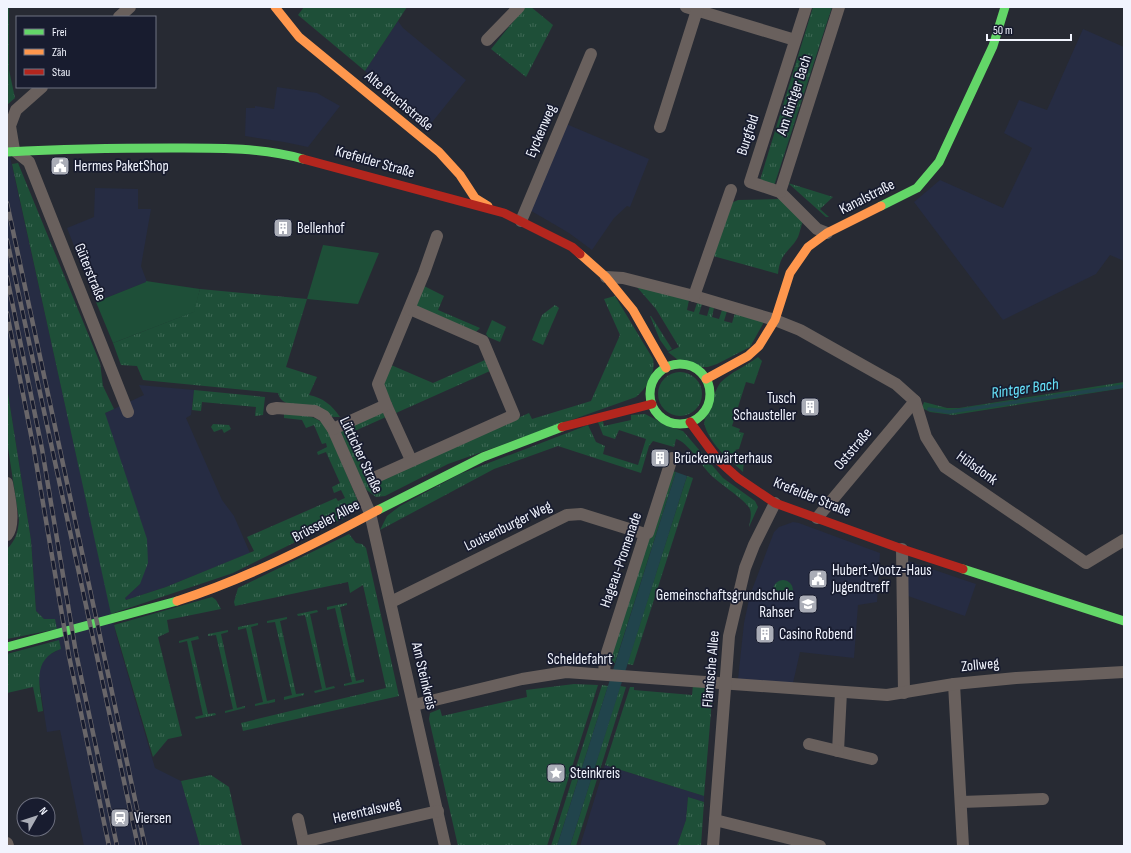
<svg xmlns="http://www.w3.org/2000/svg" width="1131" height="853" viewBox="0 0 1131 853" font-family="'Sofia Sans Condensed',sans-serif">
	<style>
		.built { fill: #262c43 }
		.grass { fill: url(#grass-tufts) }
		.garden { fill: #1e4f38 }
		.water { fill: #21444c }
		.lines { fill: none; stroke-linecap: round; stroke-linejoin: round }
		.stream { stroke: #21444c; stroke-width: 3.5 }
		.street { stroke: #69605d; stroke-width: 12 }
		.fast { stroke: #63d668; stroke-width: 9 }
		.slow { stroke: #ff974d; stroke-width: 9 }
		.jam { stroke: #b3261e; stroke-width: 9 }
		.rail-casing { stroke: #696669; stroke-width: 4.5 }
		.rail { stroke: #181c2f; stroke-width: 3; stroke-dasharray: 9; stroke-linecap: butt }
		.labels { text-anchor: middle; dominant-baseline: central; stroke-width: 3.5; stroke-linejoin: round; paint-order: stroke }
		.street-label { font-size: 15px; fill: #f1f4fe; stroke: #181c2f }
		.poi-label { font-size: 15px; fill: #f1f4fe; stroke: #181c2f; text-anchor: start }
		.water-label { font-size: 16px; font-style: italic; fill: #67e5fd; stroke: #181c2f }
	</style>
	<defs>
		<pattern id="grass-tufts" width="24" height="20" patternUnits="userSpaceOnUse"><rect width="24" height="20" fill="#1e4f38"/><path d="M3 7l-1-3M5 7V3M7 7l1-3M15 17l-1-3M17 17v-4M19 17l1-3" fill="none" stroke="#3f6956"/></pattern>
	</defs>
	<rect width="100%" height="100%" fill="#272a33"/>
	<g class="built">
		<path d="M398,21L403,28L466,80L429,126L365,71Z"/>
		<path d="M1083,29L1124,47V261L1110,255L1096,274L1003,320L914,202L940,180L1003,208L1032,148L1004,133L1019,100L1047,110Z"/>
		<path d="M277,87L317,93L340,106L308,147L284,142L245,136L246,108H255V106L274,109Z"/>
		<path d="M564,123L649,159L630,207L627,206L614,218L592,250L569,233L528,209Z"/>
		<path d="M7,143L116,634L155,768L181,781L200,846H84L60,730L47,732L38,674L45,657L60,649L44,619L36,611L31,540L7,387Z"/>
		<path d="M95,188L138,189V209H151L141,266L147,282L96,302L67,228L94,217Z"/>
		<path d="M139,385L194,390L191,415L186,418L222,500L234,516L250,553L166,587L126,600L125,598L140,584L105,413L144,395Z"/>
		<path d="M793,522L799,523L880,553L877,602L858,605L854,658L800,652L793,683L738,679L744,623L750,595L774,532L779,527Z"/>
		<path d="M908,561L976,584L965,616L908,596Z"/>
		<path d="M605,765L704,796V802L688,797L686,820L677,846H580Z"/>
	</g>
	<g class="grass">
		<path d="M7,7H9V70L15,98L7,105Z"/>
		<path d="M304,7H407L365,71L298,15Z"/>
		<path d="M525,7H531L553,25L526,77L491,49Z"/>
		<path d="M813,7H832L774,186L760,180Z"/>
		<path d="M18,163L100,363L103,386L114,409L105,413L147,539L148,563L140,584L125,598L126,600L166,587L254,551L247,537L336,498L338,501L345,498L341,490L334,493L332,487L340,483L326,452L318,455L317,452L327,447L326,443L322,444L314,425L306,428L302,420L284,418V413C300,414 314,414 326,426L357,499L356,507L350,515L233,573L111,614L12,164Z"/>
		<path d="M788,183L833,197L820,209L829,217H826Z"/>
		<path d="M780,199L803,221C801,226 800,232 798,237C790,252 780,252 778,274L713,256L729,204L738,200Z"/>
		<path d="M422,285L444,296L438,310L480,328L476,332L416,306Z"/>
		<path d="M636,286L689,300L687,310L694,312L697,303L702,304L699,314L707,316L710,306L714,308L712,317L719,319L722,310L727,311L724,321L732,323L735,313L764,322L750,347L717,364L708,367H700L678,360L668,352L679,347L656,309Z"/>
		<path d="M200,289L307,299L286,367L317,377L309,395C323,398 332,405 340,417C328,418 293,408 283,401C280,399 279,396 278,393L143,380L137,366L121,365L113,343L193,312Z"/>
		<path d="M615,296L653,359C656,373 647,388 636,397L448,464L385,496L376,497L364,488L339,433L345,427L382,411L386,417L348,434L370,484L529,413L532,419L591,401L620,335L604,299Z"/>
		<path d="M555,305L559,308L543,345L532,340L542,315Z"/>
		<path d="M650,316H651L672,349L668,351L660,340Z"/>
		<path d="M492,320L506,327L500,342L488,337L486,334Z"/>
		<path d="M758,357L762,361L754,384L746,382L732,426L740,429L739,432L744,433L739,449L735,450L744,458L743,472C728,458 709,444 704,423C706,416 716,387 721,382C731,372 746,366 758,357Z"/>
		<path d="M485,360L490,371L396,413L383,383L391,365L433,383Z"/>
		<circle cx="680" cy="394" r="22"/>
		<path d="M1124,382V388L953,415L930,412L922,408L924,402L947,408H959Z"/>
		<path d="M7,387L31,540L36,611L44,619H55L57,629L7,639V549C16,540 18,532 19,520L7,441Z"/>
		<path d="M194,390L265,397L263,415L255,416L256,407L202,402L201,411L192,410Z"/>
		<path d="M645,414L670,427L683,431L723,478L755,501L758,507L749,527C750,521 752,515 750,509C745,499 719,484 710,474C701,465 688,442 676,439L674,447L653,441L649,446L641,473L558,446L494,469L380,530L387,516L400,506L460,474L588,425L596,442L605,446L603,454L638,465L646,439L619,430L615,439L603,435L598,422L603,421L604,426L631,420V415Z"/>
		<path d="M213,424L229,425L231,429L224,433L222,429L214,432L211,427Z"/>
		<path d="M670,470L676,472L615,663H609Z"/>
		<path d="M687,476L693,478L633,665L627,664Z"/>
		<path d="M349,534L356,543L362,544L366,548L399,696L243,731L241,723L386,688L363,585L350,593L348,582L235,606L234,602L238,588Z"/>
		<circle cx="783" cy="590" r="10"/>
		<path d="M212,597L216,600L221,609L167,620L169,632L158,637L182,736L168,739L153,757L114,625Z"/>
		<path d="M347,603V605L340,607L356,681L364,679V682L344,686V684L352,682L335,608L327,610V607Z"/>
		<path d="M317,610L318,612L310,614L326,688L334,686L335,688L315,693L314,691L322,689L305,615L298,616L297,614Z"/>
		<path d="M287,617V619L280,621L296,694L304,693V695L284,700V697L292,695L275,622L267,623V621Z"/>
		<path d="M258,623V625L251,627L267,701L275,699V702L255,706V704L263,702L246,628L238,630V627Z"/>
		<path d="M228,630V632L221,634L237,708L245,706V708L225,713V711L233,709L216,635L208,636V634Z"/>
		<path d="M198,636L199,639L191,641L208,714L215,713L216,715L196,719L195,717L203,715L187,641L179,643V641Z"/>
		<path d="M59,640L61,649C31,659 40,686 43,711L38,712L33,687L7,693V654Z"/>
		<path d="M574,684L598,685L547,846H458L429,719L430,713L440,709L442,716L527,697L526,690Z"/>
		<path d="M602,685L608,686L557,846H551Z"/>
		<path d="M693,685H705V692L710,695L712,700L704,796L605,765L630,687H634V690L692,695Z"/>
		<path d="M620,686L626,687L576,846H570Z"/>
		<path d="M211,775L229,787L242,846H200L181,781Z"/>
		<path d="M688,797L704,802L701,846H677L686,820Z"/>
	</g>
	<g class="garden">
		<path d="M323,245L379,253L358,304L307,299Z"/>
		<path d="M146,281L200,289L194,312L113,343L96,302L146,282Z"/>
	</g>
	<path class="water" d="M676,472L687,476L570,846H557Z"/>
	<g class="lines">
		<path class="stream" d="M929,409L949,412L1124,386"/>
		<g class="street">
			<path d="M686,7L795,40"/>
			<path d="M806,7L750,182L780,192L817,229L827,233"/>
			<path d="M119,17L130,7"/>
			<path d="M487,40L519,7"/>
			<path d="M42,87L16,110L10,126L14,150L29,162L128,412"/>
			<path d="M660,127L698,7"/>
			<path d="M780,192L839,7"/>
			<path d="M521,221L591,54"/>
			<path d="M606,277L623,278L694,296L775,320L800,330L896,384L915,401L926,437L945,467L1086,563L1124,540"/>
			<path d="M694,296L731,190"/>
			<path d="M386,405L411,460"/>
			<path d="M272,409L277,408L315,411L324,416L333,429L370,513L445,846"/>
			<path d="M333,429L386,405L378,384L424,273L437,236"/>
			<path d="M376,477L514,415L483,341L410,309"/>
			<path d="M7,483C9,495 16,525 7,535"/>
			<path d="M817,518L915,401"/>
			<path d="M902,549L904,693"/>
			<path d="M391,602L567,515L581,514L645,534"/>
			<path d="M604,674L605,659L645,534L648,533L672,458"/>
			<path d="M954,684L963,846"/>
			<path d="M841,692L838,751L872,759"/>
			<path d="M414,705L522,679L566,672L887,695L954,684L1016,678L1124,672"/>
			<path d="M809,744L838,751"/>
			<path d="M961,802L1043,799"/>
			<path d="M298,819L304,846"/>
			<path d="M715,820L820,846"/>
			<path d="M303,842L438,811"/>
			<path d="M7,843L8,846"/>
			<path d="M713,846L729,636L745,568L754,545L775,503"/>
		</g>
		<g class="fast">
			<path d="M7,152C62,149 116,148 171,148C214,148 261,147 303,159"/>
			<path d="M881,206L917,188L939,162L993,46L1005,7"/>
			<circle cx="680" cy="394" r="30"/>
			<path d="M378,510L483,457L562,427"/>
			<path d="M963,569L1124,621"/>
			<path d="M7,647L177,601"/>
		</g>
		<g class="slow">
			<path d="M275,7L299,37L439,152L460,175L475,198L488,206"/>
			<path d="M580,254L606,277L633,310L666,368"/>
			<path d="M706,379L748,356L759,346L775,320L790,273L808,247L827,233L881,206"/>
			<path d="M177,601C248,578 313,545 378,510"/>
		</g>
		<g class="jam">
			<path d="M303,159L504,213L572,247L580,254"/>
			<path d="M690,422L718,460L738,478L775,503L902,549L963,569"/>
			<path d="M562,427L652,404"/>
		</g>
		<defs>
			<g id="rail">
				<path d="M7,203L145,846"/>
				<path d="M7,240L138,846"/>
				<path d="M7,277L42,449L76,653L117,846"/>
				<path d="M7,313L34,450L69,656L109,846"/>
			</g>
		</defs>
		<use href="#rail" class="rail-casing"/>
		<use href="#rail" class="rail"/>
	</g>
	<defs>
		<symbol id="civic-square" viewBox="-11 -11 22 22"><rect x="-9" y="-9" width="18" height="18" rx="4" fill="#aaadb7" stroke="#181c2f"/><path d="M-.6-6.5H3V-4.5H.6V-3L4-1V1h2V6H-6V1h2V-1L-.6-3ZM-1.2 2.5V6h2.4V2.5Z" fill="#fff"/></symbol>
		<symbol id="building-square" viewBox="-11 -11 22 22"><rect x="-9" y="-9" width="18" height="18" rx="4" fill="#aaadb7" stroke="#181c2f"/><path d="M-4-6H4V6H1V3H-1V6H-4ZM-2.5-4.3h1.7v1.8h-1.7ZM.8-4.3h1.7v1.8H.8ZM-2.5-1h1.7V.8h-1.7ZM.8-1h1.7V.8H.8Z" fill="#fff"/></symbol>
		<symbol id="school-square" viewBox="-11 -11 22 22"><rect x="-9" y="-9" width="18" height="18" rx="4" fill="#aaadb7" stroke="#181c2f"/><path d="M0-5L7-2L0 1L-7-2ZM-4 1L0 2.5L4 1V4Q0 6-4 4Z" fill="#fff"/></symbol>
		<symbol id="sight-square" viewBox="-11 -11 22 22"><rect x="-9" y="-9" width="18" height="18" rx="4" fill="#aaadb7" stroke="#181c2f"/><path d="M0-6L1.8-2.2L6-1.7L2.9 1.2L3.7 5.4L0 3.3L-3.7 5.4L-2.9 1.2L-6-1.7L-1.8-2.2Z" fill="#fff"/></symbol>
		<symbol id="station-square" viewBox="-11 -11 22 22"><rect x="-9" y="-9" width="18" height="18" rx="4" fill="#aaadb7" stroke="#181c2f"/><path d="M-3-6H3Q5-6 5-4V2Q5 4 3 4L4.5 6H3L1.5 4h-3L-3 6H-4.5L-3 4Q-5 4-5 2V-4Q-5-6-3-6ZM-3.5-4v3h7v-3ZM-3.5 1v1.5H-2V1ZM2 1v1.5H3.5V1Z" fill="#fff"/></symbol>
	</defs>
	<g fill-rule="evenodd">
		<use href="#civic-square" x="49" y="155" width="22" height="22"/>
		<use href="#building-square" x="272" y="217" width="22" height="22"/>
		<use href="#building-square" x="799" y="396" width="22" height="22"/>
		<use href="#building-square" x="649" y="447" width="22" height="22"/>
		<use href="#civic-square" x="807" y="568" width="22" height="22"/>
		<use href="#school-square" x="797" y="593" width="22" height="22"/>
		<use href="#building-square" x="754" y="623" width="22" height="22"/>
		<use href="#sight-square" x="545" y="762" width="22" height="22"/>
		<use href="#station-square" x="109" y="807" width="22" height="22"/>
	</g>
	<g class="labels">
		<g class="street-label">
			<text transform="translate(794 95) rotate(-72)">Am Rintger Bach</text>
			<text transform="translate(399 101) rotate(40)">Alte Bruchstraße</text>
			<text transform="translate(541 131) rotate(-67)">Eyckenweg</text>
			<text transform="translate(748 135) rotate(-72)">Burgfeld</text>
			<text transform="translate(375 162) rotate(16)">Krefelder Straße</text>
			<text transform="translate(867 197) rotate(-27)">Kanalstraße</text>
			<text transform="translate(90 272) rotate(68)">Güterstraße</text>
			<text transform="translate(853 449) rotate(-50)">Oststraße</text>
			<text transform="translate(361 455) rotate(65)">Lütticher Straße</text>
			<text transform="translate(977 468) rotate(36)">Hülsdonk</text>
			<text transform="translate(812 497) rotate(22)">Krefelder Straße</text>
			<text transform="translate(326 521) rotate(-28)">Brüsseler Allee</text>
			<text transform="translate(508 526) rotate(-26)">Louisenburger Weg</text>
			<text transform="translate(621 560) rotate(-71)">Hageau-Promenade</text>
			<text x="580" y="659">Scheldefahrt</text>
			<text transform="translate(980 665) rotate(-5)">Zollweg</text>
			<text transform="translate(711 669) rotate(-85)">Flämische Allee</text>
			<text transform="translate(424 676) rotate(77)">Am Steinkreis</text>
			<text transform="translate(367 811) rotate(-13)">Herentalsweg</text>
		</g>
		<g class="poi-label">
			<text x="74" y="166">Hermes PaketShop</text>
			<text x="297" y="228">Bellenhof</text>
			<text x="796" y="398" text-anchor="end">Tusch<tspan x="796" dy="17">Schausteller</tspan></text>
			<text x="674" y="458">Brückenwärterhaus</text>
			<text x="832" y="570">Hubert-Vootz-Haus<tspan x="832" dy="17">Jugendtreff</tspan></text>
			<text x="794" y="595" text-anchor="end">Gemeinschaftsgrundschule<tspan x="794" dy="17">Rahser</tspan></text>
			<text x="779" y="634">Casino Robend</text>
			<text x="570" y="773">Steinkreis</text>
			<text x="134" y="818">Viersen</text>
		</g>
		<g class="water-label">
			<text transform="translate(1025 389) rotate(-8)">Rintger Bach</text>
		</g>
	</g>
	<rect width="1131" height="853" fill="none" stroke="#f1f4fe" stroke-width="16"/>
	<rect x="16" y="16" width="140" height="72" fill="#181c2f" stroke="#6f7282"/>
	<rect x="24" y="29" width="20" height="6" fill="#63d668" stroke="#6f7282"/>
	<text x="52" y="36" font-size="12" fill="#f1f4fe">Frei</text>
	<rect x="24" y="49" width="20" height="6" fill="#ff974d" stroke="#6f7282"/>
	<text x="52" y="56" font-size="12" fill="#f1f4fe">Zäh</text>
	<rect x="24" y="69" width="20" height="6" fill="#b3261e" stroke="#6f7282"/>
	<text x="52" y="76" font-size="12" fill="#f1f4fe">Stau</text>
	<g transform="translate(36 817) rotate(51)"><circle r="19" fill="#181c2f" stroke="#6f7282"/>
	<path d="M0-3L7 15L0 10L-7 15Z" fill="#aaadb7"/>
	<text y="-6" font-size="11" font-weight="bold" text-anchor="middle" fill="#f1f4fe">N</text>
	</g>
	<path d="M987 34v6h84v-6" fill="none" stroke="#f1f4fe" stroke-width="2"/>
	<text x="993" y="34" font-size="12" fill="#f1f4fe" stroke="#181c2f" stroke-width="3" paint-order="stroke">50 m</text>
</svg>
